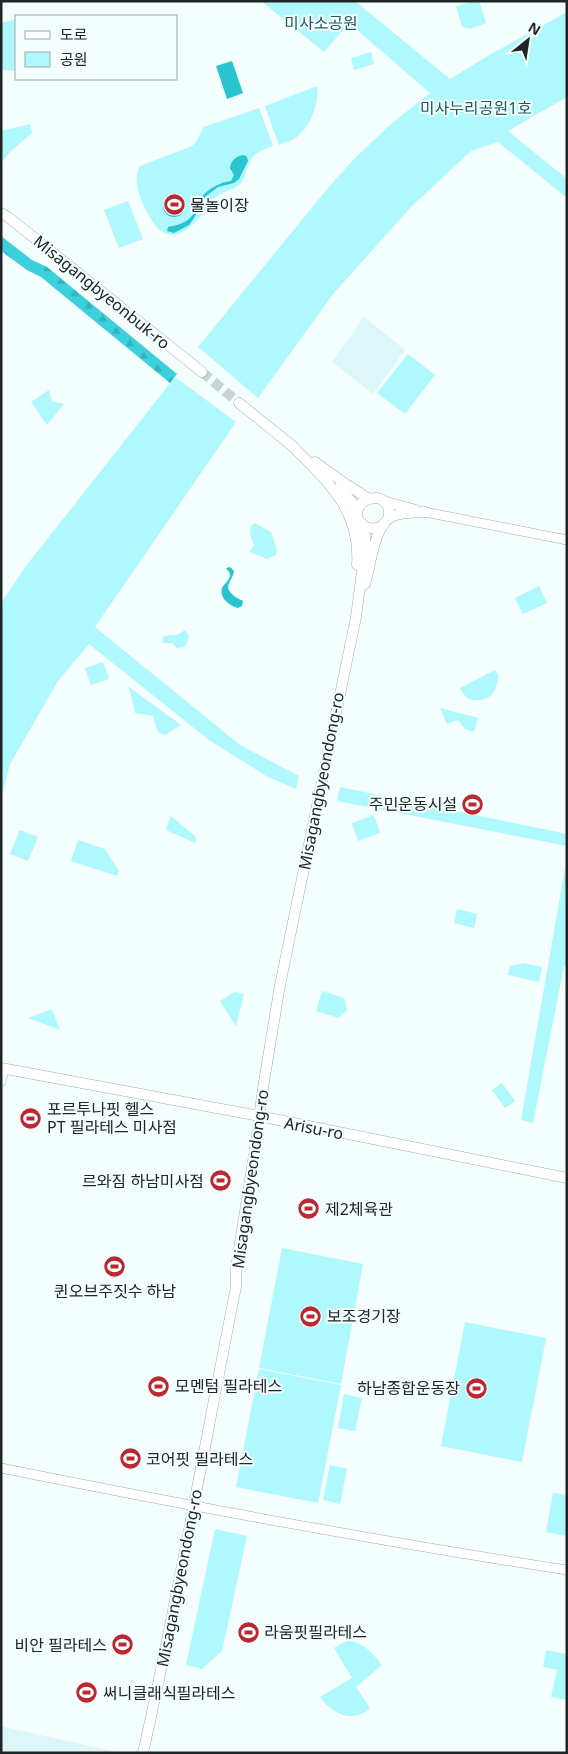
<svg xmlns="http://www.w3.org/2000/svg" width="568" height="1754" viewBox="0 0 568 1754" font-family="'Noto Sans','Noto Sans KR',sans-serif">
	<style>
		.built { fill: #dcf6f9 }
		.green { fill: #aff8fe }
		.forest { fill: url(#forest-firs) }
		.water { fill: #29c4d0 }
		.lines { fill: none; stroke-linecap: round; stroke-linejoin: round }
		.secondary-tunnel { stroke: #cad3d4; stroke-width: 10; stroke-dasharray: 10 5; stroke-linecap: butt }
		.tertiary-casing { stroke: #9eaeb0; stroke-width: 10 }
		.secondary-casing { stroke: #9eaeb0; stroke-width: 11 }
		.tertiary { stroke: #fff; stroke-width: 9 }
		.secondary { stroke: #fff; stroke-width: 10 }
		.labels { text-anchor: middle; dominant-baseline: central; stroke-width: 4; stroke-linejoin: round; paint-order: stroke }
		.park-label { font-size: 16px; fill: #205b60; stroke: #f4feff }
		.poi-label { font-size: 16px; fill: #202626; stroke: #f4feff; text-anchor: start }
		.street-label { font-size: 16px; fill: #202626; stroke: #f4feff }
	</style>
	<defs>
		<pattern id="forest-firs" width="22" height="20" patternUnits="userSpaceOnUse" patternTransform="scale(1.25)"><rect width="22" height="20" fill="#3ccfdc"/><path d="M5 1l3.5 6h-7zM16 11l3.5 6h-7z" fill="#34b2bd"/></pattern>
	</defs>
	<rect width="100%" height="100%" fill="#f4feff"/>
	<g class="built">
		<path d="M364,317L405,350L373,394L332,362Z"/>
		<path d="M1,1726L121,1753H1Z"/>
	</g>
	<g class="green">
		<path d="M261,1H355L450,79L491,54L567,12V97L508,131L567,179V198L498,142L471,151L412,206L333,294L258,398L198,347L328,188L353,160L391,124L430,93L349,23L324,52Z"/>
		<path d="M474,1H479L486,23L470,29L462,27L456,6Z"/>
		<path d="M16,19V71L1,70V23Z"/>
		<path d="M371,52L374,64L354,70L351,58Z"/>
		<path d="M317,86C319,102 312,123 300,134C295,140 286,142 279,145L265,106Z"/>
		<path d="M259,108L273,146C268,148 261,150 256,154C246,161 248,176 240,184C233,191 221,191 214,199C209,205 205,212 200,217C171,251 154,231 141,199C137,189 134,176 140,166L192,146C199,141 199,133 204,127Z"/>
		<path d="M30,124L32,133L11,151L1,163V131Z"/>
		<path d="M128,201L143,239L119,248L104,210Z"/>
		<path d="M408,354L435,375L405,414L377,393Z"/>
		<path d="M175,377L236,422L95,627L240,745L299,776L296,789L268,777L209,740L89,644L58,681L10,764L1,798V603L26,566Z"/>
		<path d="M49,390L52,401L64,404L47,425L31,402Z"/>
		<path d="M255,523L271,532L277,550L276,555L267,559L250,552L254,545L250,535L251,526Z"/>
		<path d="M539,586L547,603L523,614L515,598Z"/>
		<path d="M185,630L189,637L185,647L177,648L172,643H163V636L177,635Z"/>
		<path d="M103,662L109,679L91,685L85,668Z"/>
		<path d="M495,670L499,677C497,682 496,688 493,693C489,700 475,703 467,698C464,695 462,691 460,688Z"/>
		<path d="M129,687L181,725L165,735L158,732L153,716L135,713Z"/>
		<path d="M440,708L478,718L474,732L465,729L458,720L447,724Z"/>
		<path d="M340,787L567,834V846L337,801Z"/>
		<path d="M374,815L380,833L358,841L352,823Z"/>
		<path d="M171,816L196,837L195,843L166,830Z"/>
		<path d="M20,830L38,837L28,861L10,854Z"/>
		<path d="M78,840L105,849L119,871L117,876L71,861Z"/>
		<path d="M567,857V966H564L533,1123L521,1120Z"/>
		<path d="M457,909L477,914L474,928L454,923Z"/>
		<path d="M523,963L542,967L539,982L508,975L510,966Z"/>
		<path d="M322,991L344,998L347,1010L339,1018L316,1011Z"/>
		<path d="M234,992L244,994L236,1026L220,1001Z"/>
		<path d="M52,1009L60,1030L28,1018Z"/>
		<path d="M502,1083L515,1101L505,1108L492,1090Z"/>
		<path d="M282,1248L363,1264L341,1384L259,1368Z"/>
		<path d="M465,1322L546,1338L522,1462L441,1446Z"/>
		<path d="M259,1369L341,1385L318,1503L236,1487Z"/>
		<path d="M344,1394L362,1398L355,1431L338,1428Z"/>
		<path d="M330,1465L347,1469L340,1504L323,1500Z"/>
		<path d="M553,1493L567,1495V1536L546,1532Z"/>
		<path d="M215,1529L247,1536L222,1651L202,1669L186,1665Z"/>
		<path d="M348,1641C364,1642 373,1654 382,1665L356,1687L370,1708C353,1724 332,1714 320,1697L352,1678L334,1648L342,1643Z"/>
		<path d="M546,1650L567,1654V1700L551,1697L557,1670L543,1667Z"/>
	</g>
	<path class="forest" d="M1,236L32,260L47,267L177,374L170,383L41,277L27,270L1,251Z"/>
	<g class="water">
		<path d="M232,61L243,93L227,99L216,66Z"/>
		<path d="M244,155L247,157L248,161L239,179L234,183L218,187L205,197L194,218L189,225L174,233L167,231L168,227C182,225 193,220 198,205C200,200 198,203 201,198C207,189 221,182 231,181L234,175L230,168C231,160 236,156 244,155Z"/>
		<circle cx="174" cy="206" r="11"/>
		<path d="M230,567L234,571C233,580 223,586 232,594C235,598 240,599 243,601L242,606L238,608C230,606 219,598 222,588C224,584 231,579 230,574C229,571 227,570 226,568Z"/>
	</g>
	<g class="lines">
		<path class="secondary-tunnel" d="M202,372L239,403"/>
		<defs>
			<g id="tertiary">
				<path d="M425,512L567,540"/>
				<path d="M1,1082L4,1069"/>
				<path d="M1,1468C189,1506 377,1541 567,1570"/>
			</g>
			<g id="secondary">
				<path d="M1,213L8,217L202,372"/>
				<path d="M239,403L295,448"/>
				<path d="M291,445C327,481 361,509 357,565"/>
				<path d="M315,462L347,485L368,498"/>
				<path d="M340,487L358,510"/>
				<path d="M383,501L416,510"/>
				<path d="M382,526C376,529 369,530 363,525C338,502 396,481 388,519"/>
				<path d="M365,584C371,565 374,524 393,516C403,512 415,513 425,512"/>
				<path d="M1,1068L259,1116L567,1178"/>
				<path d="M143,1753C178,1598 205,1442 236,1287V1268L256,1142L263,1088L280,985L356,617L365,550V536L362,524"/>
			</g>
		</defs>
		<use href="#tertiary" class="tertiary-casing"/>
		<use href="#secondary" class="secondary-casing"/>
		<use href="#tertiary" class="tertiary"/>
		<use href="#secondary" class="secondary"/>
	</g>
	<defs>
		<symbol id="stadium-disc" viewBox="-11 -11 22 22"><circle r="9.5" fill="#b92931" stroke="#f4feff"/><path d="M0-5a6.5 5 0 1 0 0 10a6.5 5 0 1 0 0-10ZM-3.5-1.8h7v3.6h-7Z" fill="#fff"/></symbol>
	</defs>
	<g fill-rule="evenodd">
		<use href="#stadium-disc" x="162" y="192" width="25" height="25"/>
		<use href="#stadium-disc" x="460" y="792" width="25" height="25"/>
		<use href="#stadium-disc" x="18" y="1106" width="25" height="25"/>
		<use href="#stadium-disc" x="208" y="1168" width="25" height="25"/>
		<use href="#stadium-disc" x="296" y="1196" width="25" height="25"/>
		<use href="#stadium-disc" x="102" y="1254" width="25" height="25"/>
		<use href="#stadium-disc" x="298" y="1304" width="25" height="25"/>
		<use href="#stadium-disc" x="146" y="1374" width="25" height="25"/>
		<use href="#stadium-disc" x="464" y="1376" width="25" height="25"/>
		<use href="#stadium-disc" x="118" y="1446" width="25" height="25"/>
		<use href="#stadium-disc" x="236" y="1620" width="25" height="25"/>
		<use href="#stadium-disc" x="110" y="1632" width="25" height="25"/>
		<use href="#stadium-disc" x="74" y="1680" width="25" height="25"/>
	</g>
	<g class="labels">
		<g class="park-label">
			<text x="321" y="23">미사소공원</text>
			<text x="476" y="108">미사누리공원1호</text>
		</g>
		<g class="poi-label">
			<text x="190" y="205">물놀이장</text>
			<text x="457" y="804" text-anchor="end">주민운동시설</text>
			<text x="47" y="1109">포르투나핏 헬스<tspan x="47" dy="18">PT 필라테스 미사점</tspan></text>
			<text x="204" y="1181" text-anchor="end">르와짐 하남미사점</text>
			<text x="325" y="1209">제2체육관</text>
			<text x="115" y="1291" text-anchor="middle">퀸오브주짓수 하남</text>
			<text x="327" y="1316">보조경기장</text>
			<text x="175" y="1386">모멘텀 필라테스</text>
			<text x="460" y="1388" text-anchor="end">하남종합운동장</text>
			<text x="146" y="1459">코어핏 필라테스</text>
			<text x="264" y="1632">라움핏필라테스</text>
			<text x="107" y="1645" text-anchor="end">비안 필라테스</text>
			<text x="103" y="1693">써니클래식필라테스</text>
		</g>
		<g class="street-label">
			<text transform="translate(102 292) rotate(39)">Misagangbyeonbuk-ro</text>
			<text transform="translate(321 781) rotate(-79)">Misagangbyeondong-ro</text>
			<text transform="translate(314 1128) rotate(11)">Arisu-ro</text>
			<text transform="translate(250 1179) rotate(-82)">Misagangbyeondong-ro</text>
			<text transform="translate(179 1578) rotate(-79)">Misagangbyeondong-ro</text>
		</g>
	</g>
	<rect width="568" height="1754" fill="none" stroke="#202626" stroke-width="5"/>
	<rect x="15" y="15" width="162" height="65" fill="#f4feff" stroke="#9fa8a8"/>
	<rect x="25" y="31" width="25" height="8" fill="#ffffff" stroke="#9fa8a8"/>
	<text x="60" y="40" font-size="15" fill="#202626">도로</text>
	<rect x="25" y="52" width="25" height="15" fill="#aff8fe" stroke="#9fa8a8"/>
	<text x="60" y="65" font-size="15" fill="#202626">공원</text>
	<g transform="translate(528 40) rotate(30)" stroke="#f4feff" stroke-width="4" paint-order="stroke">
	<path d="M0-4L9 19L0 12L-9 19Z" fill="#202626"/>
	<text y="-8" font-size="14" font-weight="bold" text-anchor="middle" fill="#202626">N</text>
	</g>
</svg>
